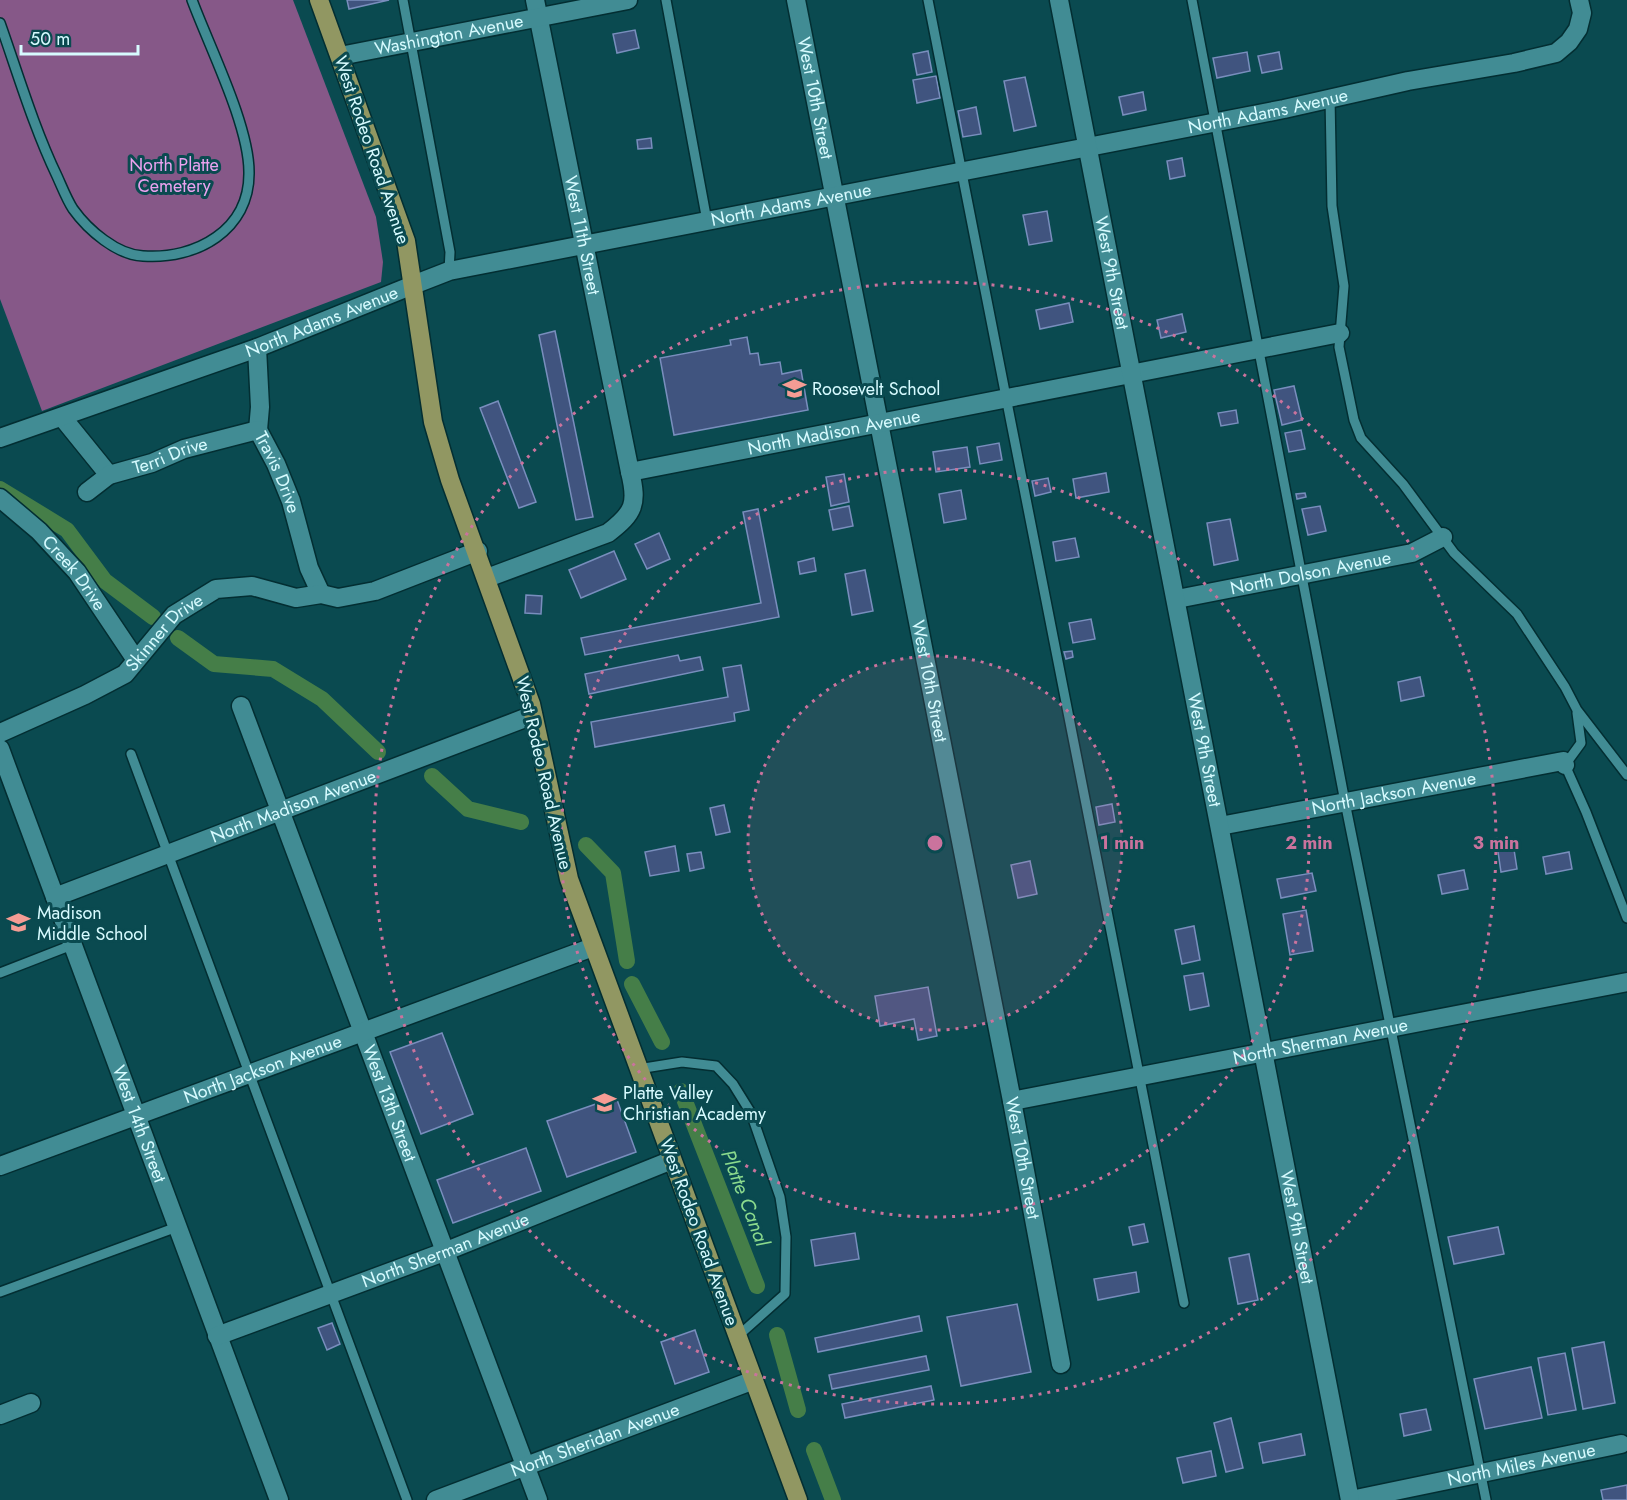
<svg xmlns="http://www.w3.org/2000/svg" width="1627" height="1500" viewBox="0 0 1627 1500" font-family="Jost,sans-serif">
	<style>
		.green { fill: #865888 }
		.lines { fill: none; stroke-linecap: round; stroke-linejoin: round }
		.canal { stroke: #457e48; stroke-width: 16 }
		.building { fill: #40547f; stroke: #798ebd; stroke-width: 1.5 }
		.service-casing { stroke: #032e32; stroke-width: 12 }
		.minor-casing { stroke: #032e32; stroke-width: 21 }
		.tertiary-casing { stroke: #032e32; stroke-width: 21 }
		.primary-casing { stroke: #032e32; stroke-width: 21 }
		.service { stroke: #418c94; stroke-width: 9 }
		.minor { stroke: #418c94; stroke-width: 18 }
		.tertiary { stroke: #418c94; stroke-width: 18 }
		.primary { stroke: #919762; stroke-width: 18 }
		.ring { fill: none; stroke: #ca739d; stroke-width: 3; stroke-dasharray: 3 6 }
		.labels { text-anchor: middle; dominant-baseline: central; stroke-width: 6; stroke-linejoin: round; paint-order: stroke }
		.street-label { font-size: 18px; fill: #d7fbff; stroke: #0a4a50 }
		.park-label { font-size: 18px; fill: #eba2ef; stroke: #0a4a50 }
		.poi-label { font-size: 18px; fill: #d7fbff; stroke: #0a4a50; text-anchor: start }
		.water-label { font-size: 20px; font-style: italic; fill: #8bda8d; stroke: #0a4a50 }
		.centre { fill: #ca739d; stroke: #0a4a50; stroke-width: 3 }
		.ring-label { font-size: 18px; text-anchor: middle; font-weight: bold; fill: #ca739d; stroke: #0a4a50; stroke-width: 6; stroke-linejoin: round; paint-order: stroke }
	</style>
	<rect width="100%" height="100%" fill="#0a4a50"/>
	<path class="green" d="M0,0H293L376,217L383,262L381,282L42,411L0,299Z"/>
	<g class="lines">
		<g class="canal">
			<path d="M0,489L67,530L105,581L153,617"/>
			<path d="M178,638L214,664L273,669L322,699L378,752"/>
			<path d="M432,776L468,809L521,822"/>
			<path d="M586,845L613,873L627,961"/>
			<path d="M632,984L662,1042"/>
			<path d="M681,1091L757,1286"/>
			<path d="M777,1335L798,1410"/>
			<path d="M814,1450L833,1500"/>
		</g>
	</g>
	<g class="building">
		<path d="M347,0H389L349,9Z"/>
		<path d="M635,30L639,48L617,53L613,34Z"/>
		<path d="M928,51L932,72L917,75L913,54Z"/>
		<path d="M1247,52L1250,71L1217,78L1213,58Z"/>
		<path d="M1279,52L1282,69L1262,73L1258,56Z"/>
		<path d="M936,76L940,98L917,103L913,80Z"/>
		<path d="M1025,77L1036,126L1014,131L1004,81Z"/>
		<path d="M1143,92L1146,110L1123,115L1119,97Z"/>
		<path d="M976,107L981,134L963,137L958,111Z"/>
		<path d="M651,138L652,148L638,149L637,140Z"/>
		<path d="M1182,158L1185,176L1170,179L1167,161Z"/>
		<path d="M1047,211L1052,241L1029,245L1023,215Z"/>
		<path d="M1069,303L1073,322L1040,329L1036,310Z"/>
		<path d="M1182,314L1186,332L1161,338L1157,320Z"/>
		<path d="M555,331L593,517L576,520L539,335Z"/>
		<path d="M747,337L750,354L758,353L760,365L780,362L782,374L801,370L808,410L674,435L660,358L731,345L730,340Z"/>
		<path d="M1294,386L1302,420L1282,425L1274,390Z"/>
		<path d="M498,401L536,502L519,508L480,408Z"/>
		<path d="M1236,410L1238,423L1221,426L1218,413Z"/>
		<path d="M1301,430L1305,449L1289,452L1285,433Z"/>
		<path d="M999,443L1002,460L980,464L977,447Z"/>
		<path d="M967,447L970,467L936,472L933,452Z"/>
		<path d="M1106,473L1109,492L1076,498L1073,479Z"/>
		<path d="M844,474L849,502L831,506L826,477Z"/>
		<path d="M1048,478L1051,492L1035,496L1032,481Z"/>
		<path d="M961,490L966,519L944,523L939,494Z"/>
		<path d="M1305,493L1306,497L1297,499L1296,494Z"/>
		<path d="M849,506L853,526L833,530L829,510Z"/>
		<path d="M1320,506L1326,531L1308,535L1302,509Z"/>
		<path d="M758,509L779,617L585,655L581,638L761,603L743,512Z"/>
		<path d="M1230,519L1238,560L1214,565L1207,523Z"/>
		<path d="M659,533L670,559L647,569L635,544Z"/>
		<path d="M1075,538L1079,557L1056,561L1053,542Z"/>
		<path d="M614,551L626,579L581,598L569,570Z"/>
		<path d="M814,558L816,571L800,574L798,562Z"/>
		<path d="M865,570L873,611L852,615L845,574Z"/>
		<path d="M526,595L542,596L541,614L525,613Z"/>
		<path d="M1091,619L1095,639L1073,643L1069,623Z"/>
		<path d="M1072,651L1073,657L1066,659L1064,652Z"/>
		<path d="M678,655L680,661L700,657L703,670L589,694L585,674Z"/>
		<path d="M741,665L749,710L734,713L735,721L595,747L591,722L728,697L723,668Z"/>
		<path d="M1420,677L1424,696L1401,701L1398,682Z"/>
		<path d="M1112,804L1115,822L1099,825L1096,807Z"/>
		<path d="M724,805L730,832L716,835L710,808Z"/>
		<path d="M1513,843L1517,869L1501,872L1497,845Z"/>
		<path d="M675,846L679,871L650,876L645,852Z"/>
		<path d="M701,852L704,868L690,871L687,854Z"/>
		<path d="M1569,852L1572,869L1546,874L1543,857Z"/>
		<path d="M1030,861L1037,894L1018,898L1011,865Z"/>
		<path d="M1464,870L1468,889L1442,894L1438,875Z"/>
		<path d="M1312,873L1316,891L1281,898L1277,879Z"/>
		<path d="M1306,910L1313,951L1290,955L1283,914Z"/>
		<path d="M1194,926L1200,960L1182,964L1175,930Z"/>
		<path d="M1203,973L1209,1006L1190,1010L1184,976Z"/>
		<path d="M928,987L937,1036L918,1040L914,1019L880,1026L875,996Z"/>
		<path d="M442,1033L473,1114L421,1134L390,1052Z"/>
		<path d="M616,1097L636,1152L567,1177L547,1121Z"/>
		<path d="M526,1148L541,1191L453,1223L437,1180Z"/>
		<path d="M1144,1224L1148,1242L1133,1245L1129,1227Z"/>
		<path d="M1498,1227L1504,1254L1454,1264L1448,1237Z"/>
		<path d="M855,1233L859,1259L815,1266L811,1240Z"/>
		<path d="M1249,1254L1258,1300L1238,1304L1229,1258Z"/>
		<path d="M1136,1272L1139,1292L1098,1300L1094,1279Z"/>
		<path d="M1017,1304L1031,1372L961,1386L947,1317Z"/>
		<path d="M919,1316L922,1331L818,1352L815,1338Z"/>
		<path d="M332,1323L340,1344L327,1350L318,1328Z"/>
		<path d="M695,1330L709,1372L675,1384L661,1342Z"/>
		<path d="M1604,1342L1615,1403L1583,1409L1572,1348Z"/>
		<path d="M1565,1353L1576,1410L1548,1415L1538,1358Z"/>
		<path d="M926,1356L929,1370L832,1389L829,1375Z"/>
		<path d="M1531,1367L1542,1418L1485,1429L1474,1379Z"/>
		<path d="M931,1386L934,1400L845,1418L842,1404Z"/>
		<path d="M1426,1409L1431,1430L1404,1436L1400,1414Z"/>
		<path d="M1231,1418L1243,1468L1226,1472L1214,1423Z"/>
		<path d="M1301,1434L1305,1455L1263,1463L1259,1443Z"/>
		<path d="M1211,1451L1216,1476L1183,1483L1177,1458Z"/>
		<path d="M1627,1485V1500H1603L1601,1490Z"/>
	</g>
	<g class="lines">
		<defs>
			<g id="service">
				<path d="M403,0L450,252L449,271"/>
				<path d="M666,0L707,221"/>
				<path d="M928,0L1184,1303"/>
				<path d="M1192,0L1345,802L1486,1500"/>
				<path d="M0,23C18,74 34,128 57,176C62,187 67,200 73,209C88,230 117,255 143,256C196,260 250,230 249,172C249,125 209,46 192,0"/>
				<path d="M1330,97L1332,206L1344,286L1339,347L1354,420L1361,438L1403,484L1454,553L1517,614L1565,687L1577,710L1627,775"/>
				<path d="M1577,713L1581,743L1565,765L1586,812L1627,918"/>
				<path d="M131,754L407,1500"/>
				<path d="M0,973L72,945"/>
				<path d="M638,1069L682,1062L716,1066L733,1084L751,1113L780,1197L786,1237L785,1294L738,1336"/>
				<path d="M0,1292L177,1227"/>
			</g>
			<g id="minor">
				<path id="s1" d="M535,0L630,472"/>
				<path id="s2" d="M796,0L1012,1101L1061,1364"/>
				<path id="s3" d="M340,56L628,0"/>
				<path id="s4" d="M413,285L449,271L1284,109L1408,81L1514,63L1556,53L1569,42L1578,29L1582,13L1579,0"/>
				<path id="s5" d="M257,348L260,407L258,430L276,464L291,501L309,568L321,594"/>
				<path d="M62,417L109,475"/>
				<path id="s6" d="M87,492L109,475L152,463L184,449L258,430"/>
				<path id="s7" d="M0,498L39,531L77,572L136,660"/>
				<path id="s8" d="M487,578L608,533C634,513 638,504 630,472L1340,333"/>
				<path id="s9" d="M1177,599L1412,553L1443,537"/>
				<path id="s10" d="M241,706L538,1500"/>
				<path id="s11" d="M0,733L85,695L125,674L174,615L216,589L252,586L296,598L321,594L338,598L375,591L478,551"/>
				<path id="s12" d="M0,749L279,1500"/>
				<path id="s13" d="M1220,826L1563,761L1565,765"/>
				<path id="s14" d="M55,897L533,715"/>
				<path id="s15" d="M1012,1101L1627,982"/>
				<path id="s16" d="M0,1166L593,947"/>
				<path id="s17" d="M217,1336L444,1252L672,1160"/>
				<path d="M0,1415L31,1403"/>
				<path id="s18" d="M1351,1500L1621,1444"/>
			</g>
			<g id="tertiary">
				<path id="s19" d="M1059,0L1350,1500"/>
				<path id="s20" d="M0,438L257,348L413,285"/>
				<path id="s21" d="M436,1500L754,1380"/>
			</g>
			<path id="primary" d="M319,0L406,241L433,422L450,480L531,704L569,879L798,1500"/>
		</defs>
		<use href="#service" class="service-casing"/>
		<use href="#minor" class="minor-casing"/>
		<use href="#tertiary" class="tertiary-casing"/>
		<use href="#primary" class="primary-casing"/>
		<use href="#service" class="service"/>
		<use href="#minor" class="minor"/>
		<use href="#tertiary" class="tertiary"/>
		<use href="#primary" class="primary"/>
	</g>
	<circle cx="935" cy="843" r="187" fill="#ca739d" fill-opacity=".12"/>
	<g class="ring">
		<circle cx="935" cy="843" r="187"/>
		<circle cx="935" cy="843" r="374"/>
		<circle cx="935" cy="843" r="561"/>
	</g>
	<defs>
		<symbol id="school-bare" viewBox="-9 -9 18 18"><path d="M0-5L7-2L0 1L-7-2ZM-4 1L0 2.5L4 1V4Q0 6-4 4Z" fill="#f59c94" stroke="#0a4a50" stroke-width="2.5" paint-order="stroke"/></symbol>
	</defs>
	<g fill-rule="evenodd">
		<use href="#school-bare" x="778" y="372" width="33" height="33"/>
		<use href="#school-bare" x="2" y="906" width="33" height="33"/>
		<use href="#school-bare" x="588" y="1086" width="33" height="33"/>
	</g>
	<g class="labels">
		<g class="street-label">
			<text stroke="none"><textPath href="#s3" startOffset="111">Washington Avenue</textPath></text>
			<text stroke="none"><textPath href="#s2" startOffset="100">West 10th Street</textPath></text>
			<text stroke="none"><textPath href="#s4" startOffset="873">North Adams Avenue</textPath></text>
			<text transform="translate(372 150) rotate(71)">West Rodeo Road Avenue</text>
			<text stroke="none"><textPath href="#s4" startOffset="387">North Adams Avenue</textPath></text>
			<text stroke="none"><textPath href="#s1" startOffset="240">West 11th Street</textPath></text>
			<text stroke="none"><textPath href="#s19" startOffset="278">West 9th Street</textPath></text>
			<text stroke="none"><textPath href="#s20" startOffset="342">North Adams Avenue</textPath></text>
			<text stroke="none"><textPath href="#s8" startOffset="408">North Madison Avenue</textPath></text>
			<text stroke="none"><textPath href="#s6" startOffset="92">Terri Drive</textPath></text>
			<text stroke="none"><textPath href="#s5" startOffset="129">Travis Drive</textPath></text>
			<text stroke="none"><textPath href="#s9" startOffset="136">North Dolson Avenue</textPath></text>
			<text stroke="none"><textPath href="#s7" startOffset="106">Creek Drive</textPath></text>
			<text stroke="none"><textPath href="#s11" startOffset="196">Skinner Drive</textPath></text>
			<text stroke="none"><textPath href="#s2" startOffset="694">West 10th Street</textPath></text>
			<text stroke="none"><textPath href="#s19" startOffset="764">West 9th Street</textPath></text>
			<text transform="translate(544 773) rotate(77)">West Rodeo Road Avenue</text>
			<text stroke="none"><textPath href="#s13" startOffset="177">North Jackson Avenue</textPath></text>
			<text stroke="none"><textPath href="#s14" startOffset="255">North Madison Avenue</textPath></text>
			<text stroke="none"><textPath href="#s15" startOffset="314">North Sherman Avenue</textPath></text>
			<text stroke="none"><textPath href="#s16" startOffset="280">North Jackson Avenue</textPath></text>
			<text stroke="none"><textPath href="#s10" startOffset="424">West 13th Street</textPath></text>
			<text stroke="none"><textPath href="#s12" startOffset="400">West 14th Street</textPath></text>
			<text stroke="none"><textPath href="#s2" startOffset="1180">West 10th Street</textPath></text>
			<text stroke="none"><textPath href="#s19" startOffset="1250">West 9th Street</textPath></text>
			<text transform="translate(699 1232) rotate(70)">West Rodeo Road Avenue</text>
			<text stroke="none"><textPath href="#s17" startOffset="244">North Sherman Avenue</textPath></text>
			<text stroke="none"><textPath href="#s21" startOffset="170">North Sheridan Avenue</textPath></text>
			<text stroke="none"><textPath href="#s18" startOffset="174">North Miles Avenue</textPath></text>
		</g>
		<g class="park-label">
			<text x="174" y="165">North Platte<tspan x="174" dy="21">Cemetery</tspan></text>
		</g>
		<g class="poi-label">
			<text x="812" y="389">Roosevelt School</text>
			<text x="37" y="913">Madison<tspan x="37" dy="21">Middle School</tspan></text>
			<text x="623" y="1093">Platte Valley<tspan x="623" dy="21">Christian Academy</tspan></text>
		</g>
		<g class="water-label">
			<text transform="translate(745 1198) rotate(69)">Platte Canal</text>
		</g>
	</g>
	<circle cx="935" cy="843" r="9" class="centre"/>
	<g class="ring-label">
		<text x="1122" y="849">1 min</text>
		<text x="1309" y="849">2 min</text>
		<text x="1496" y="849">3 min</text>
	</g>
	<path d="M21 45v9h117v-9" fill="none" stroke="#d7fbff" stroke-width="3"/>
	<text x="30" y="45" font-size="18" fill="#d7fbff" stroke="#0a4a50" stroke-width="4.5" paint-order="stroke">50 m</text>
</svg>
